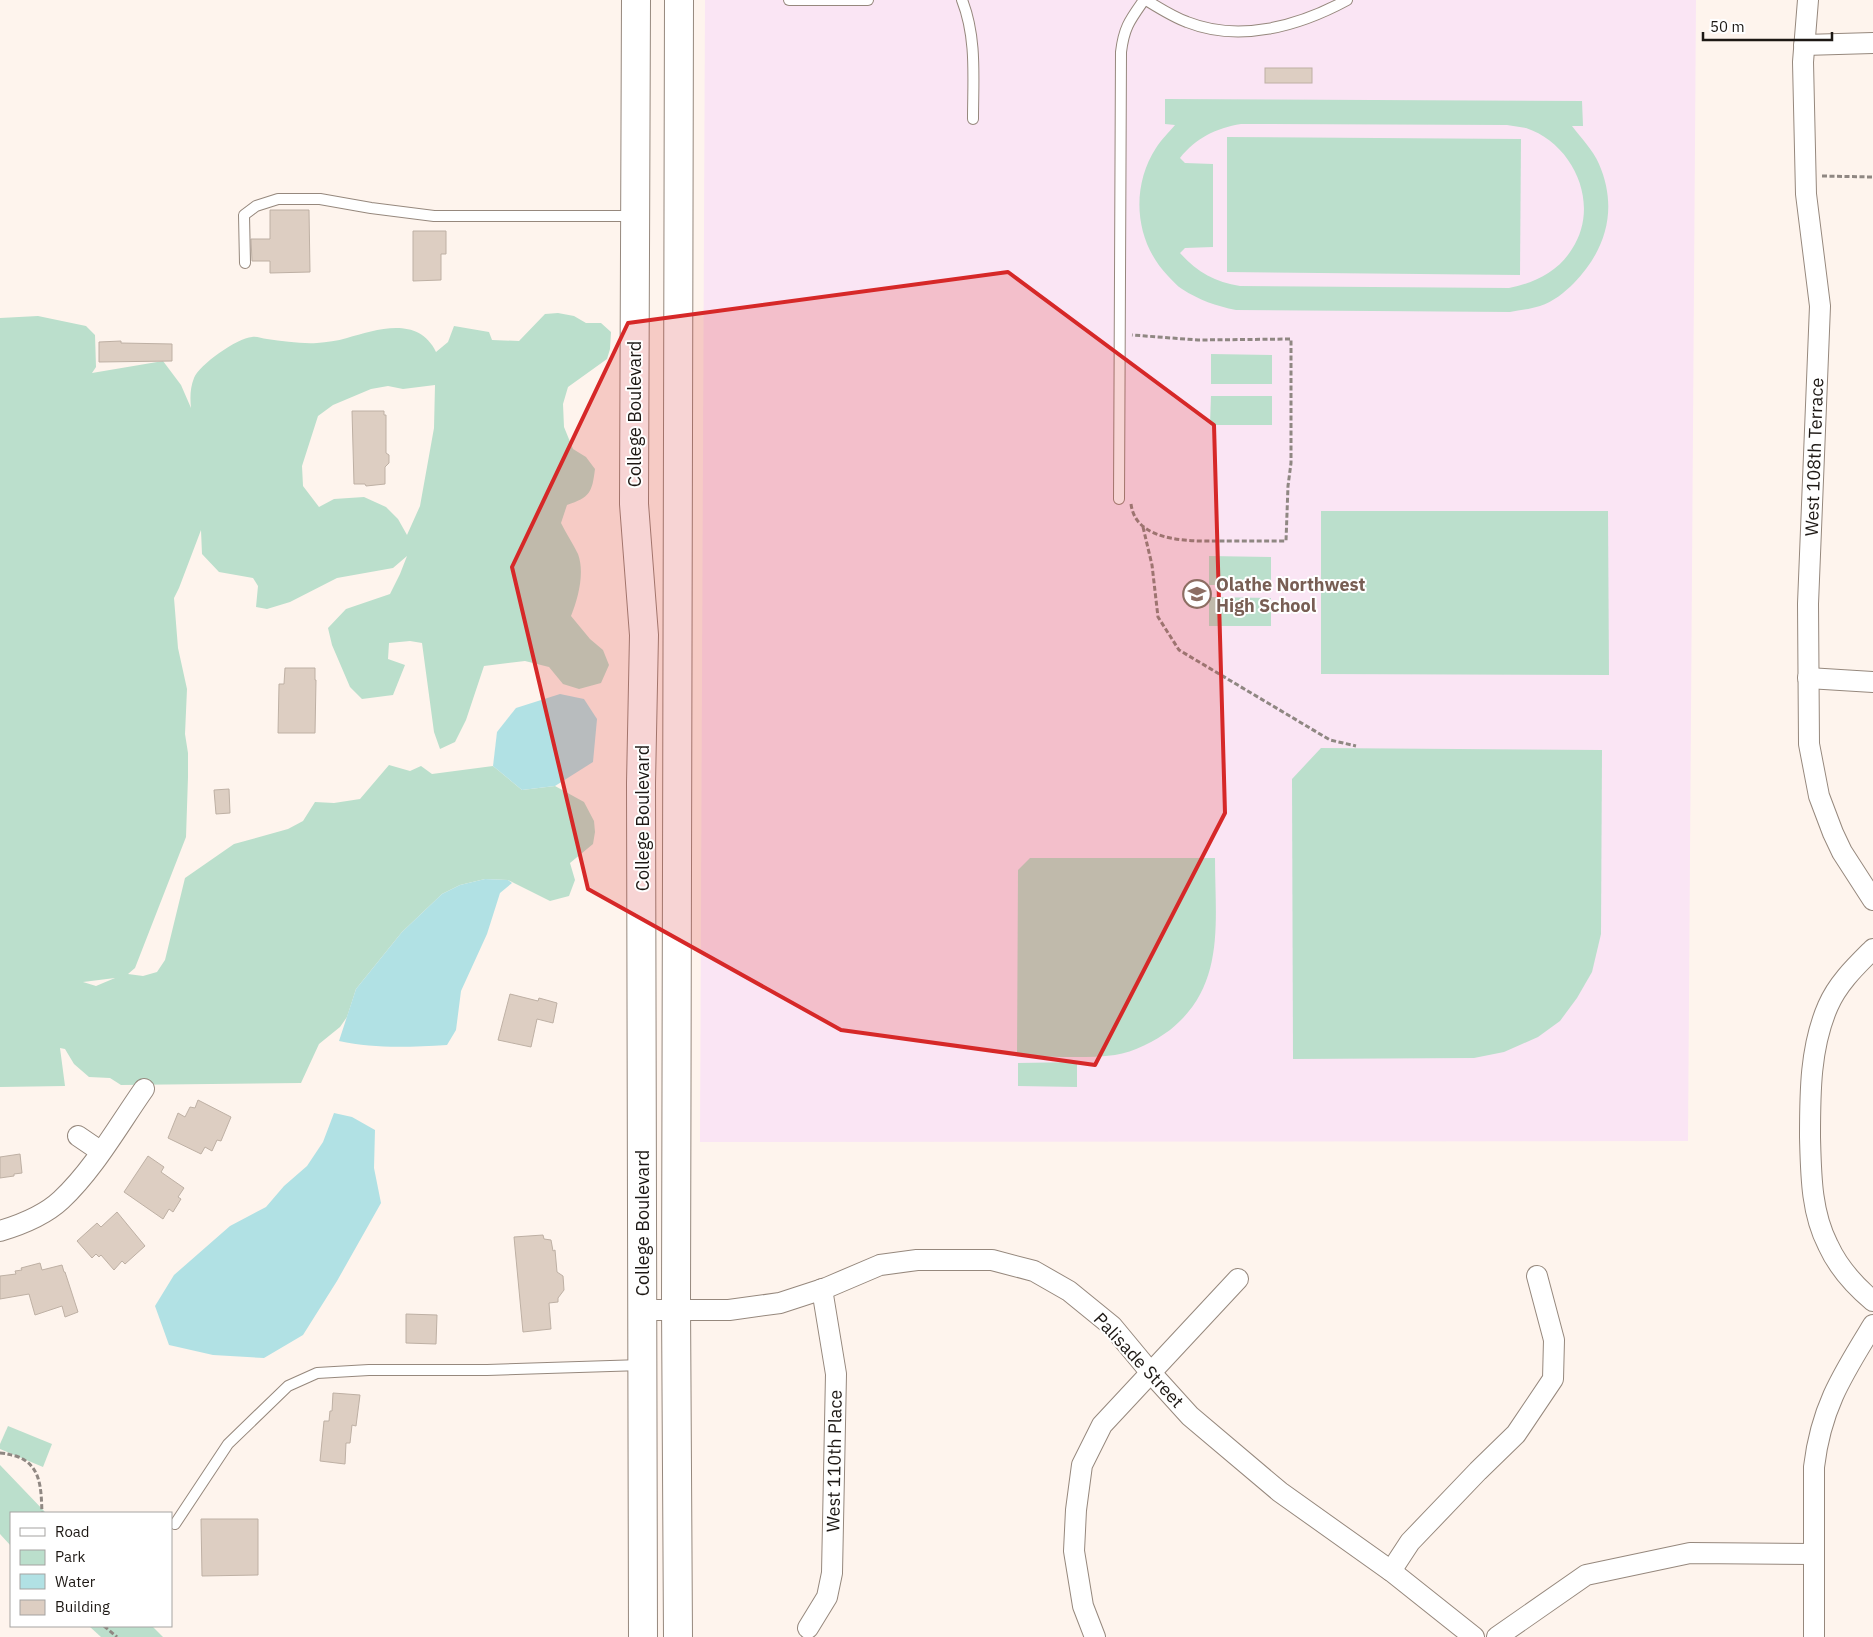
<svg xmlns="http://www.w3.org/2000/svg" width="1873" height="1637" viewBox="0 0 1873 1637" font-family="'IBM Plex Sans',sans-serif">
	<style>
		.education { fill: #fae5f4 }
		.green { fill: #bbdfcc; fill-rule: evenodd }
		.water { fill: #b1e1e4 }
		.building { fill: #ddcec2; stroke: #beb0a4 }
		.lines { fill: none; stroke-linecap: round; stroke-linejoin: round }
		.service-casing { stroke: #96887d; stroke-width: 12 }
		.minor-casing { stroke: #96887d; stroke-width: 22 }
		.secondary-casing { stroke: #96887d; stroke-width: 30 }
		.path { stroke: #8f8782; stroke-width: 3; stroke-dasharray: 5 2.5; stroke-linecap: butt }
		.service { stroke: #fff; stroke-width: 10 }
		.minor { stroke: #fff; stroke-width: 20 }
		.secondary { stroke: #fff; stroke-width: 28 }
		.marked { fill: #d62828; fill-opacity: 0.2; stroke: #d62828; stroke-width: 4; stroke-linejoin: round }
		.labels { text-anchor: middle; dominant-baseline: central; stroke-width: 4; stroke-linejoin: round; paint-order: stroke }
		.street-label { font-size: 18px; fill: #1d1814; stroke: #fff }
		.education-label { font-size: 18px; font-weight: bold; fill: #785e54; stroke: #fff; text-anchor: start }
	</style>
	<rect width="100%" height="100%" fill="#fef4ed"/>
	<path class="education" d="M705,0H1696L1688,1141L700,1142Z"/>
	<g class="green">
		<path d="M1165,99L1582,101L1583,126H1572C1581,138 1593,150 1599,164C1618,208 1607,249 1574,283C1565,292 1553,302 1540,306C1531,309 1520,310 1510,312L1236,310C1216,306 1199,300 1182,289C1177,286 1173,281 1168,276C1135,242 1130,188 1156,148C1161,140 1169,132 1175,125L1165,124ZM1241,124L1507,125C1513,126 1520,127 1526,128C1574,144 1601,205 1572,249C1558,272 1534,283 1509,288L1240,286C1215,282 1197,272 1180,253L1185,248L1213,247V164L1185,163L1180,158C1196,138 1216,128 1241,124Z"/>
		<path d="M1227,137L1521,139L1520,275L1227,272Z"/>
		<path d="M558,313L574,316L586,323H601L611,332L610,349L607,359L568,387L563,404L564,427L573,449L586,457L595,469C592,493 590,497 567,505L561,523C566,533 573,544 578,554C585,573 578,599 571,616L590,639L603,650L609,665L601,683L579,689L563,684L549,667L525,661L484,666L466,720L455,742L440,749L434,732L422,643L410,641L389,643L388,659L405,665L393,695L362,699L350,687L332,645L328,628L346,609L390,594L400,574L407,556L393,568L337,578L290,602L267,609L256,607L258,586L253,578L219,572L202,554L201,530L179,588L174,598L178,648L187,689L185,734L188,753V777L186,837L135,968L128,974L143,976L157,972L165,960L185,878L234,844L288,829L303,821L315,802L334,803L360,799L389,765L410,771L421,766L432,774L493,766L522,790L555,786L584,802L594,821L595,832L593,844L570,863L575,880L569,896L550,901L508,880L485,879L460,885L442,894L402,932L356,989L347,1017L340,1027L319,1044L301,1083L121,1085L110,1078L89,1077L74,1064L65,1049L60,1048L65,1086L0,1087V318L38,316L86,326L95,335L96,367L92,373L163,361L181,385L191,408C190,398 190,388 194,378C199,365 237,338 252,337C257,336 262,339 267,339C283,341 301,344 317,343C327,342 337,341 347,338C376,330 418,315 436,352L448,342L454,326L489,332L492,340L519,341L545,314ZM435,385L434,428L420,506L407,535L398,519L386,507L364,497L334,499L319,507L303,486L302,466L318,416L333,405L371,389L388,386L403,389ZM115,978L96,986L83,982Z"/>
		<path d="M1211,354L1272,355V384H1211Z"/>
		<path d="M1211,396H1272V425H1210Z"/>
		<path d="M1321,511H1608L1609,675L1321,674Z"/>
		<path d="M1209,556L1271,557V585H1209Z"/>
		<path d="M1209,597L1271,598V626H1209Z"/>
		<path d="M1321,748L1602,750L1601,934L1592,972L1577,998L1560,1021L1538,1037L1504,1052L1474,1058L1293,1059L1292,779Z"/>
		<path d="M1030,858H1215C1215,923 1226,985 1170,1030C1155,1041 1134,1052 1115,1055C1084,1059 1048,1056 1017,1056L1018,870Z"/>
		<path d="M1077,1062V1087L1018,1086V1063Z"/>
		<path d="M8,1426L52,1444L43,1467L0,1449V1444Z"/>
		<path d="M0,1465L46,1513H11V1546L0,1534Z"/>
		<path d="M89,1626H152L163,1637H101Z"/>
	</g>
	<g class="water">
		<path d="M560,694L584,699L597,719L593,762L555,786L522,790L493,766L497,732L516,708Z"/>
		<path d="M485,879L508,880L512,883L500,893L487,934L461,991L456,1030L447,1045C410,1047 375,1049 339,1041L356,989L402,932L442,894L460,885Z"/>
		<path d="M334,1113L352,1117L375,1130L374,1168L381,1203L337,1281L303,1335L264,1358L213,1355L169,1345L155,1306L174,1275L230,1226L266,1207L284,1186L307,1166L323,1142Z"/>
	</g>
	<g class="building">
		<rect x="1265" y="68" width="47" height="15"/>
		<path d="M270,210H309L310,272L270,273V261H252L251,239H270Z"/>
		<path d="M413,231H446V254H441V280L413,281Z"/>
		<path d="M121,341V343L172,344V361L99,362V342Z"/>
		<path d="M352,411H384V415H386V453L389,455V463L385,467V484L366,486L365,484H354Z"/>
		<path d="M285,668H315V680H316L315,733H278L279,684H284Z"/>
		<path d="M229,789L230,813L216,814L214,790Z"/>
		<path d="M510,994L538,1001L539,998L557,1003L553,1023L537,1019L531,1047L498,1040Z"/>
		<path d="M198,1100L231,1117L221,1141L217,1140L212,1151L205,1147L201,1154L168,1138L178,1113L185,1117L190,1107L195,1108Z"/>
		<path d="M20,1154L22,1173L14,1174V1176L0,1178V1157Z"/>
		<path d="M148,1156L164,1167L161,1172L184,1188L178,1197L181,1199L173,1212L169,1209L163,1219L124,1192Z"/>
		<path d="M117,1212L145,1246L125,1264L122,1261L114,1270L101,1255L99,1257L96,1254L92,1258L77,1241L97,1223L101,1227Z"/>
		<path d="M543,1235L544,1239L551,1240L553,1251L555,1250L557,1272L563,1276L564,1290L558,1298V1302L549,1303L551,1329L523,1332L514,1237Z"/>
		<path d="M40,1263L42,1270L62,1265L64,1272H65L78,1312L65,1317L62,1306L35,1315L29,1294L0,1299V1276L16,1274L15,1271L22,1270L21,1268Z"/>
		<path d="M406,1314L437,1315L436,1344L406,1343Z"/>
		<path d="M333,1393L360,1395L356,1426L352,1425L350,1443H346L345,1464L320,1461L324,1421H329L330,1411H332Z"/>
		<path d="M201,1519H258V1575L202,1576Z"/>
	</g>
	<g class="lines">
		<defs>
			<g id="service">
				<path d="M789,0H868"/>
				<path d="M962,0C977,38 973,79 973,119"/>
				<path d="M1146,0C1159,8 1173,17 1187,22C1240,43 1299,26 1347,0"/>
				<path d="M245,263L244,215L256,206L278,199H320L371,208L434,216H634"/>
				<path d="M1119,499L1121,52C1124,27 1130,20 1144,0"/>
				<path d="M175,1524L228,1444L288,1386L317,1373L369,1370H487L642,1365"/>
			</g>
			<g id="minor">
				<path d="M1808,0L1803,62L1806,194L1820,306L1808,604L1809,744L1819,796L1833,833L1842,852L1873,900"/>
				<path d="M1804,45L1873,43"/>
				<path d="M1808,678L1873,682"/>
				<path d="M1873,949C1856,966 1838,983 1828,1006C1810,1047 1810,1093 1810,1137C1811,1174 1811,1212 1828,1245C1838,1267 1855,1286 1873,1301"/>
				<path d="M78,1136L100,1151"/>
				<path d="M0,1231C20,1225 45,1215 61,1200C94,1169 118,1126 144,1089"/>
				<path d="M643,1310H729L780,1303L826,1288L880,1265L917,1260H992L1034,1271L1069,1291L1112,1326L1151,1373L1190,1416L1280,1492L1391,1571L1474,1637"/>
				<path d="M1391,1571L1410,1542L1478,1471L1516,1434L1553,1379L1554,1340L1537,1276"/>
				<path d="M808,1628L827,1597L832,1573L836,1374L822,1289"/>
				<path d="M1095,1637L1083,1606L1074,1551L1076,1510L1082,1465L1102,1425L1238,1279"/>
				<path d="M1497,1637L1586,1575L1690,1553L1813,1554"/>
				<path d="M1814,1637V1467C1821,1407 1843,1374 1873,1325"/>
			</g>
			<g id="secondary">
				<path d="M636,0L634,504L644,635L641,783L643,1637"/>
				<path d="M678,1637L676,1304L679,0"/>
			</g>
		</defs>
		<use href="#service" class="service-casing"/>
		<use href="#minor" class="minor-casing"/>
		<use href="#secondary" class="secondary-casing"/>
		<g class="path">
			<path d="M1822,176L1873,177"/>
			<path d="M1131,504C1136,545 1197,541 1227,541C1247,541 1266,541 1286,541L1288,486L1291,463V339L1198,340L1132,335"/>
			<path d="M1143,527L1152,565L1158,617L1179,650L1330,740L1356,746"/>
			<path d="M0,1453C6,1453 10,1455 16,1456C42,1465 41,1490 42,1513"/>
			<path d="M104,1626L117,1637"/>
		</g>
		<use href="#service" class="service"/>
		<use href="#minor" class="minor"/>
		<use href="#secondary" class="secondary"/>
	</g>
	<path class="marked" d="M1008,272L1214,425L1225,813L1095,1065L841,1030L588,889L512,567L628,323Z"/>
	<defs>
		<symbol id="school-ring" viewBox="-11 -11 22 22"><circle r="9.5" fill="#fff" stroke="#8d6e63" stroke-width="1.5"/><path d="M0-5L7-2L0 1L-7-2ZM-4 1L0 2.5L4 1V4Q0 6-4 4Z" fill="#8d6e63"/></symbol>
	</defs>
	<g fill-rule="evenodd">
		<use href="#school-ring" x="1181" y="578" width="32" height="32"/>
	</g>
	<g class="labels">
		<g class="street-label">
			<text transform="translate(634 414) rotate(-90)">College Boulevard</text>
			<text transform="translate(1814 457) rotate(-88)">West 108th Terrace</text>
			<text transform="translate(642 818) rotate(-90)">College Boulevard</text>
			<text transform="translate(642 1223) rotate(-90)">College Boulevard</text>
			<text transform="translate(1139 1360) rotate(47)">Palisade Street</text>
			<text transform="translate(834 1461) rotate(-89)">West 110th Place</text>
		</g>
		<g class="education-label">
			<text x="1216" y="584">Olathe Northwest<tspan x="1216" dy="21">High School</tspan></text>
		</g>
	</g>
	<rect x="10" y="1512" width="162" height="115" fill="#ffffff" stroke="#a5a3a1"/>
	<rect x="20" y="1528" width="25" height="8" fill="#ffffff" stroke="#a5a3a1"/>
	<text x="55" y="1537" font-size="15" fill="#1d1814">Road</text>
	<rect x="20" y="1550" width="25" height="15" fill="#bbdfcc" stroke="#a5a3a1"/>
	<text x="55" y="1562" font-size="15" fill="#1d1814">Park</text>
	<rect x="20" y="1574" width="25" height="15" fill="#b1e1e4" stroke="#a5a3a1"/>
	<text x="55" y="1587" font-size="15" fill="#1d1814">Water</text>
	<rect x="20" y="1600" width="25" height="15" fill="#ddcec2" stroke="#a5a3a1"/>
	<text x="55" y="1612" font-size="15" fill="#1d1814">Building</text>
	<path d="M1703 32v8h129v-8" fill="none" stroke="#1d1814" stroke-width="2.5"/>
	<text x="1710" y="32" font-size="15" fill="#1d1814" stroke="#ffffff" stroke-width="4" paint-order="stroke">50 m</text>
</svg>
